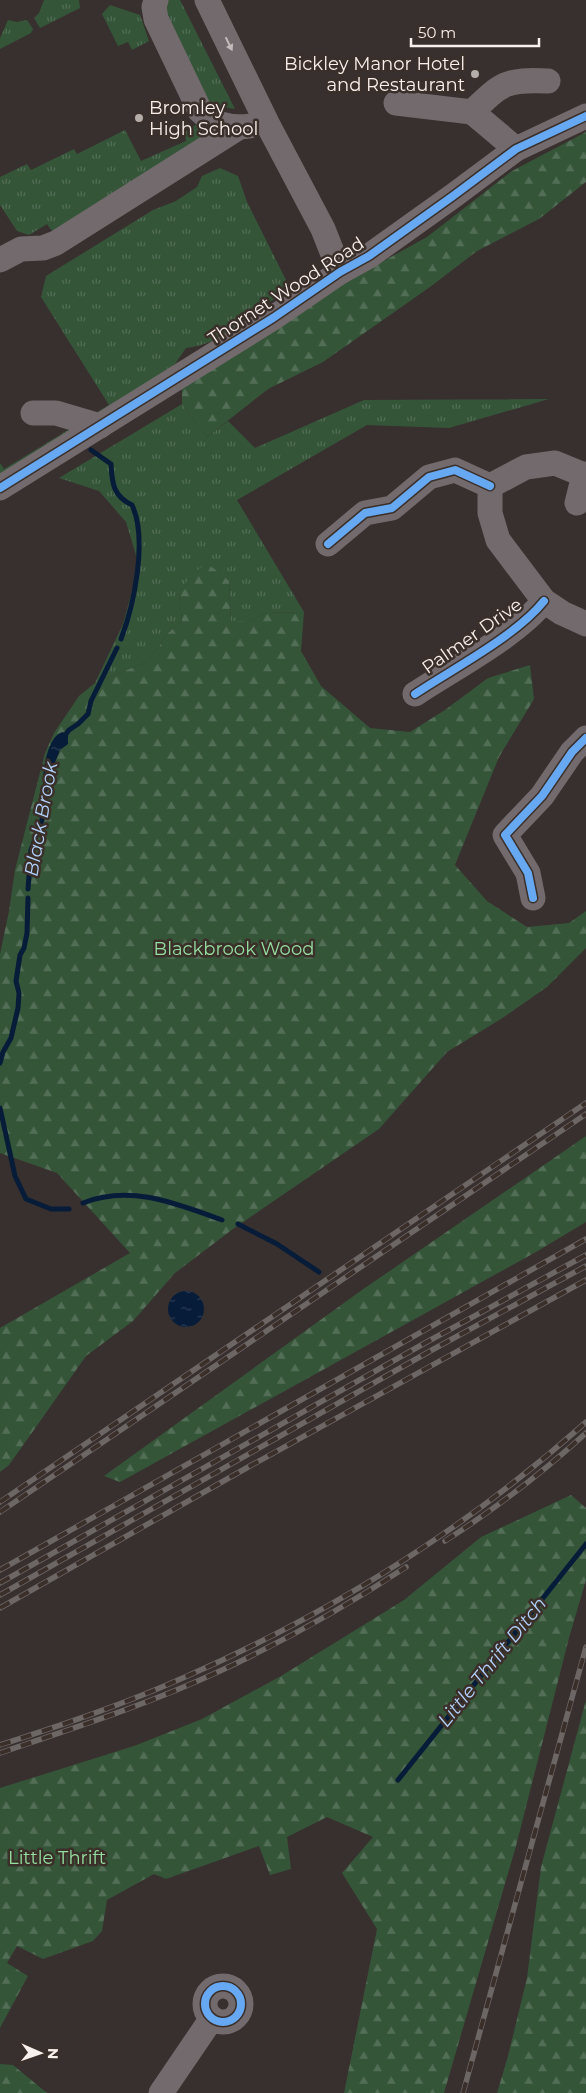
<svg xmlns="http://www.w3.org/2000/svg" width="586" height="2093" viewBox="0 0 586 2093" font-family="Montserrat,sans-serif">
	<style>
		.grass { fill: url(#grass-tufts) }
		.forest { fill: url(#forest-firs) }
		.water { fill: url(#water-ripples) }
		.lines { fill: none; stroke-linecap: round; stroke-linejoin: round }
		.stream { stroke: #071c38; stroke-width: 5 }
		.minor { stroke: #736a6d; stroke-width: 25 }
		.rail-casing { stroke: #6c6665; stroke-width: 5.5 }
		.rail { stroke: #3b2f2a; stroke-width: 4; stroke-dasharray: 11; stroke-linecap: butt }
		.cycleway-casing { stroke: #3b2f2a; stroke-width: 11 }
		.cycleway { stroke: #66a8f1; stroke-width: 8 }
		.oneway { fill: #c3baba }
		.poi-dot { fill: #b4adaa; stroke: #3b2f2a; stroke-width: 2 }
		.labels { text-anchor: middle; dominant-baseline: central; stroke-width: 5; stroke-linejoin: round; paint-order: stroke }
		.poi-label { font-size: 18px; fill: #f8f0ed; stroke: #3b2f2a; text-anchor: end }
		.street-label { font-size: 18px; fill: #f8f0ed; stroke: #3b2f2a }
		.park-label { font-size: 18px; fill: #94de9f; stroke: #3b2f2a }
		.water-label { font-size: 19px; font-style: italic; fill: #b1d1fb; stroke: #3b2f2a }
	</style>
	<defs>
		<pattern id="grass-tufts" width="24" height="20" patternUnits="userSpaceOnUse" patternTransform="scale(1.25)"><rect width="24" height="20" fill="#355539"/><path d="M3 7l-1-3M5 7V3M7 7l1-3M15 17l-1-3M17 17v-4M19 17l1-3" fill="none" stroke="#536e56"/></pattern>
		<pattern id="forest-firs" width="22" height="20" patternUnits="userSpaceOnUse" patternTransform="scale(1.25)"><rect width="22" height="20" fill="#355539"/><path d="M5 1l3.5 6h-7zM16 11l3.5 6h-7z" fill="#536e56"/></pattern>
		<pattern id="water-ripples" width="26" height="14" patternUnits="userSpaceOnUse" patternTransform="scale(1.25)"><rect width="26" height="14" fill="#071c38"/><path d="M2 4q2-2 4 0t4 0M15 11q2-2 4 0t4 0" fill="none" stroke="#2c3d55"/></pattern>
	</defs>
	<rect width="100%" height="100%" fill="#37302e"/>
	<g class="grass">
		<path d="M44,0H79L80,8L40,28L34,18L39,13Z"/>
		<path d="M163,0H180L235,109L211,105L163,20Z"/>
		<path d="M110,5L140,15L149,41L132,50L128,42L118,46L102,14Z"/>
		<path d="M8,20L17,22L27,20L33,29L31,33L0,49V38Z"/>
		<path d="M199,123L217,130L57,238L47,224L29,235L17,231L0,205V177L27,164L31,170L74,149L77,154L125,130L141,161L186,141L185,132Z"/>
		<path d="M220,168L238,176L247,202L286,280C280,300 273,299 257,309C251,314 245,320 239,325C223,338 207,345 186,348L175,364L0,496V463L4,469L109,405L41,297L46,276L153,210L176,201L197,187L202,176Z"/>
		<path d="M549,399L449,428L367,425L237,500L304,612L267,613L249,621H231L229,581L179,593L182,621L167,634L158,648L144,663L95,683L123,624L139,565L126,522L99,491L59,478L182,404L207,437L228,421L255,448L364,400Z"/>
	</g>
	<g class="forest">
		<path d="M586,132V182L539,219L477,251L430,287L323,362L268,389L207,437L182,404V386L324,294L427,237L512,171Z"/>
		<path d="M207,563L229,581L231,621H249L267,613L304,612L301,651L321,686L370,728L410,732L445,710L488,678L530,665L534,699L499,757L455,865L487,901L527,927L569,923L586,911V948L547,987L501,1019L447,1052L379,1129L233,1229L175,1273L133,1321L86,1356L31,1434L9,1465L0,1472V1328L130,1253L57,1173L0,1153V954L9,911L15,870L45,753L54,733L79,696L95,683L144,663L158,648L167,634L182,621L179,593L191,575Z"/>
		<path d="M586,1136V1222L536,1252L120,1482L104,1476L362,1290Z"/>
		<path d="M571,1495L586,1508V1580L569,1638L516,1846L444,2093H344L377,1929L342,1873L373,1837L327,1817L287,1837L291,1869L270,1875L259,1846L166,1879L154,1874L107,1900L102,1931L93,1941L43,1959L17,1946L7,1963L28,1976L0,2028V1788L134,1746L202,1719L281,1676L404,1600L481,1537Z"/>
		<path d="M586,1700V2093H497L508,2056L527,1978L541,1867Z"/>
		<path d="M0,2064L13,2065L47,2093H0Z"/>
	</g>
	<g class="water">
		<path d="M63,732L68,736V744L60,750L50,775L43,778C44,764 49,735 63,732Z"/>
		<circle cx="186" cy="1309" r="18"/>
	</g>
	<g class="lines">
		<g class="stream">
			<path d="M91,450L111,464C112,483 113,496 132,505C148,539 134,605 121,639"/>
			<path d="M63,738L69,730L78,724L88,714L91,701L117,648"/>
			<path d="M28,889L31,850L42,820L47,770"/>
			<path d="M0,1063L3,1052L11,1038L18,1008L19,993L16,981L20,955L24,948L27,933L28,898"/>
			<path d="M0,1108L15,1176L26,1199L51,1209H69"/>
			<path d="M83,1203C131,1184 177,1204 222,1220"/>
			<path d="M238,1224L277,1244L319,1272"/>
			<path d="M398,1780L586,1544"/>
		</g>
		<g class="minor">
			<path d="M156,0L154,7L156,19L200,111C213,124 232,129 250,126"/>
			<path d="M207,0L267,123L323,229L340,272"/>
			<path d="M396,103L472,112C502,83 506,79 548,81"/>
			<path d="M472,112L516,149"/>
			<path d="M0,260L21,249L43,248L56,243L238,128"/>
			<path d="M33,413H56L100,426"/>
			<path d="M490,486V513L498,540L544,601L562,613L586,624"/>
			<path d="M490,486L526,467L555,463L584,475L586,474"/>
			<path d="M0,488L273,318L340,272L369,256L453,196L516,149L586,116"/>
			<path d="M577,503L584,475"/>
			<path d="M328,544L365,513L392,508L429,477L455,470L490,486"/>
			<path d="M415,694C454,668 516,636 544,601"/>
			<path d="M533,898L528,873L505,835L542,796L572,752L586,738"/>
			<circle cx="223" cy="2004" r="18"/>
			<path d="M161,2093L212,2018"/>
		</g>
		<defs>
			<g id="rail">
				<path d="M0,1502L586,1103"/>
				<path d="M0,1512L586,1114"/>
				<path d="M445,1541C495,1509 542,1473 586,1433"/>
				<path d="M0,1570L586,1239"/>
				<path d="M0,1583L425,1343L586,1255"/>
				<path d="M0,1595L432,1350L586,1266"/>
				<path d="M0,1608L250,1466L586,1280"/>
				<path d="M0,1745C62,1725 125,1704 185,1677C331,1613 467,1528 586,1422"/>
				<path d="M0,1753C74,1728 149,1704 220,1671C284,1641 347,1606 406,1567"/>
				<path d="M463,2093L586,1647"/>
			</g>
		</defs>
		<use href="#rail" class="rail-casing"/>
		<use href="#rail" class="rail"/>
		<defs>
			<g id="cycleway">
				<path d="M0,488L273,318L340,272L369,256L453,196L516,149L586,116"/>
				<path d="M328,544L365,513L392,508L429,477L455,470L490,486"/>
				<path d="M415,694C454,668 516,636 544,601"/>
				<path d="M533,898L528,873L505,835L542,796L572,752L586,738"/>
				<circle cx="223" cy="2004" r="18"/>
			</g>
		</defs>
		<use href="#cycleway" class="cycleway-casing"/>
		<use href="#cycleway" class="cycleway"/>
	</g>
	<defs><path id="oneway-solid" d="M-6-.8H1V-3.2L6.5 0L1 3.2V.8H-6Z" transform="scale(1.25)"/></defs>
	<use class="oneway" href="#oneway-solid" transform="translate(229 44) rotate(64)"/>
	<g class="poi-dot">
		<circle cx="475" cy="74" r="5"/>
		<circle cx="139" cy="118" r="5"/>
	</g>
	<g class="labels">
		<g class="poi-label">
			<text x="465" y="64">Bickley Manor Hotel<tspan x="465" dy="21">and Restaurant</tspan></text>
			<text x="149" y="108" text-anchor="start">Bromley<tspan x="149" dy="21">High School</tspan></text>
		</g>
		<g class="street-label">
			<text transform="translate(286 291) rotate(-33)">Thornet Wood Road</text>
			<text transform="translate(472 636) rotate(-35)">Palmer Drive</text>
		</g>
		<g class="park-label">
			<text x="234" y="949">Blackbrook Wood</text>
			<text x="57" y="1858">Little Thrift</text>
		</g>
		<g class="water-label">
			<text transform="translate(41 819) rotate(-80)">Black Brook</text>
			<text transform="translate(492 1662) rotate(-51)">Little Thrift Ditch</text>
		</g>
	</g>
	<g transform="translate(40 2053) rotate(92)" stroke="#3b2f2a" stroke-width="4" paint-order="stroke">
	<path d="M0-4L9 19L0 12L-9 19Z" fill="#f8f0ed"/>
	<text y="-8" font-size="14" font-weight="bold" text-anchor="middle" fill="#f8f0ed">N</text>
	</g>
	<path d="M411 38v8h128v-8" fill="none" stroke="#f8f0ed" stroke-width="2.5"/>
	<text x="418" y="38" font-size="15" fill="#f8f0ed" stroke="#3b2f2a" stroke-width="4" paint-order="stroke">50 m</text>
</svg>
